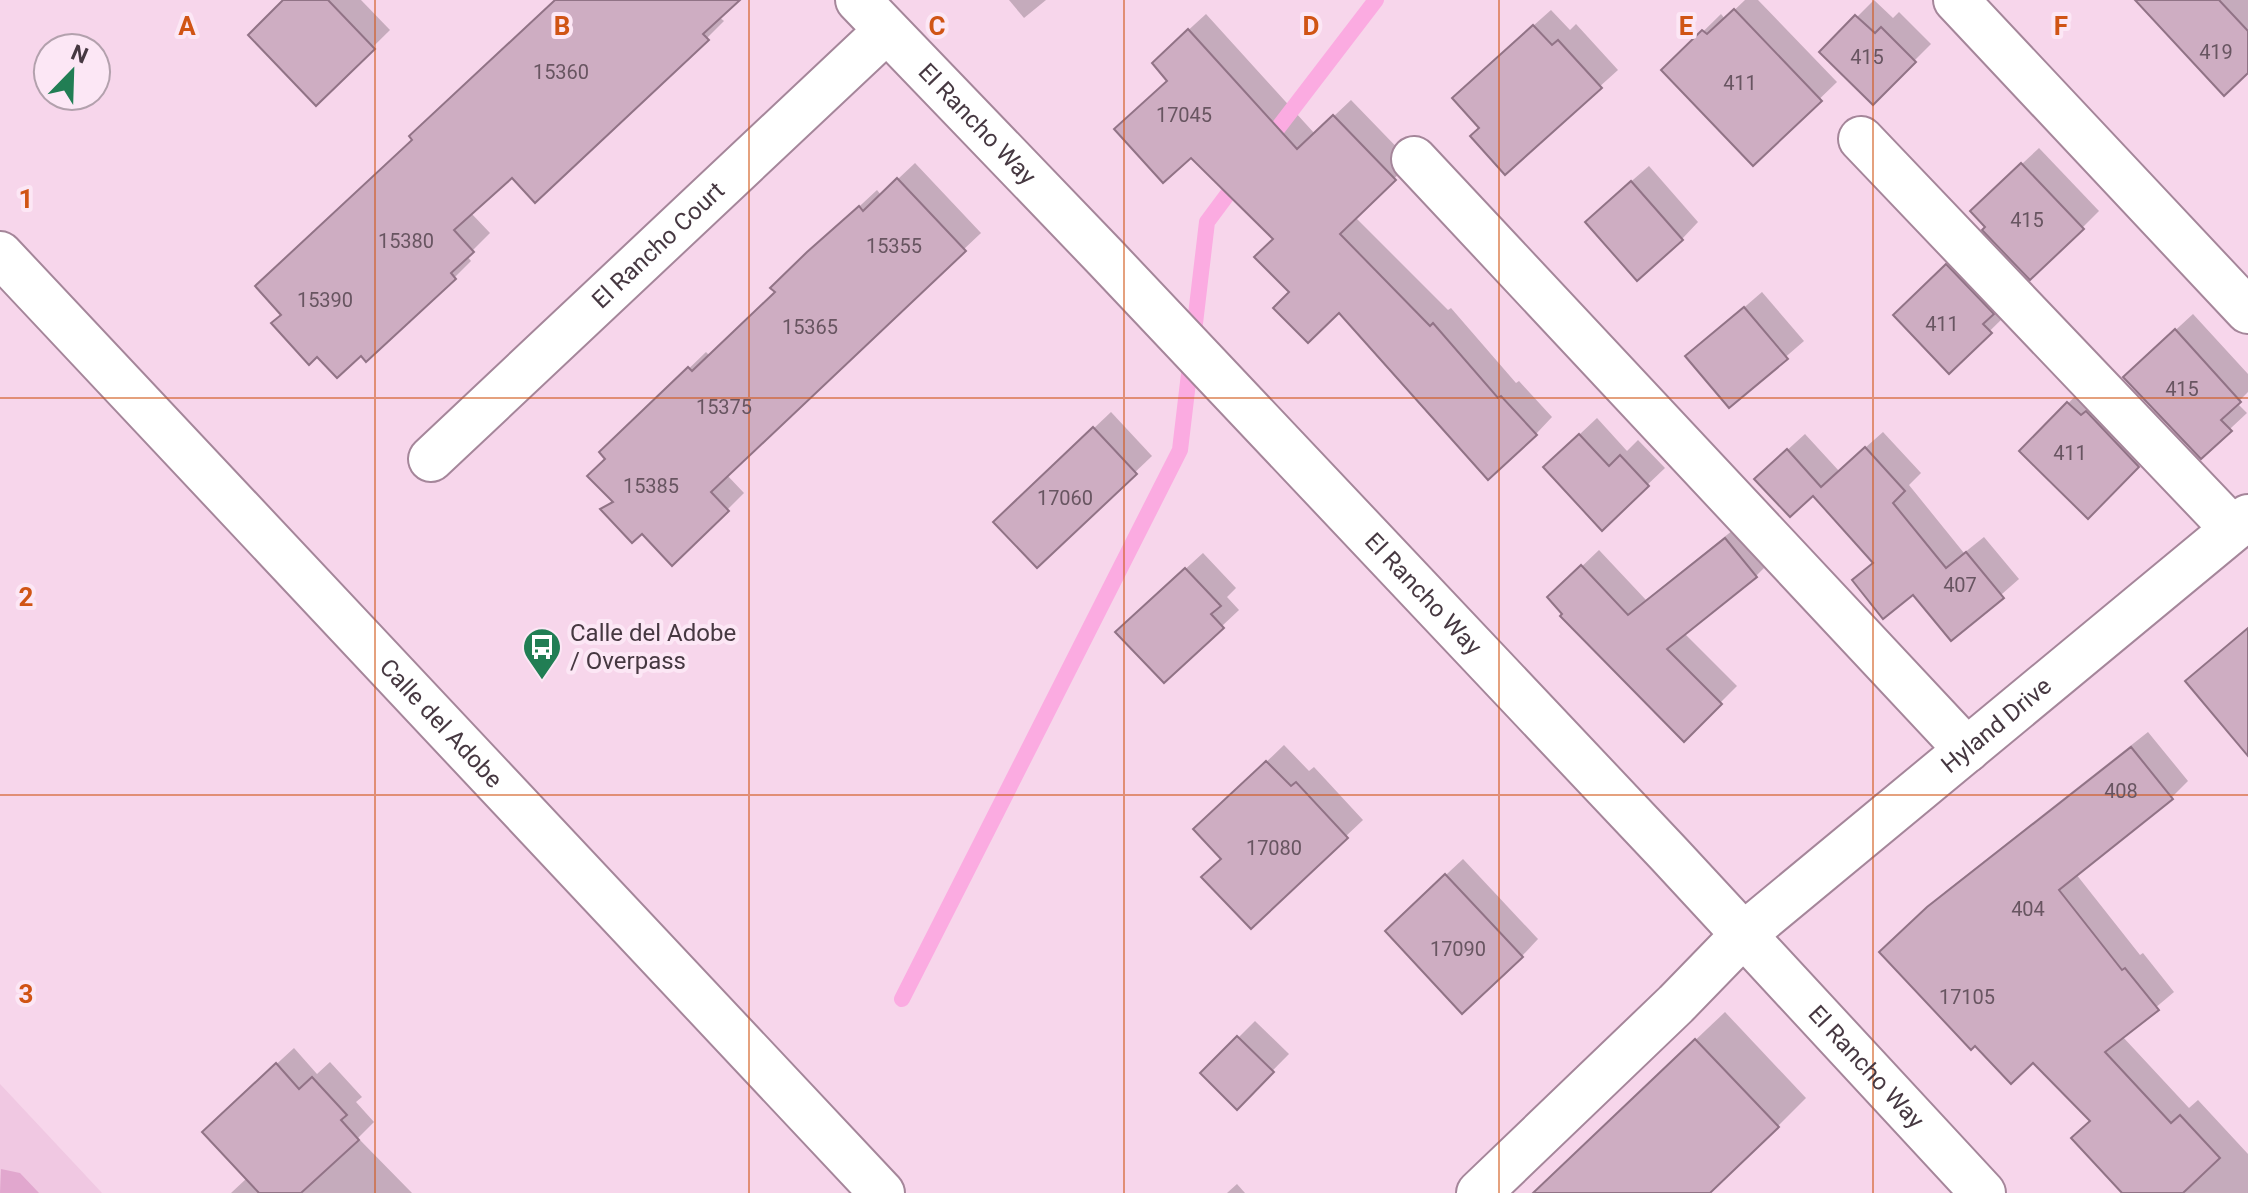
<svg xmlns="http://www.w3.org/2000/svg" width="2248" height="1193" viewBox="0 0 2248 1193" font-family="Roboto,sans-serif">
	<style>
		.built { fill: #f0c8e2 }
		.green { fill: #e1a7ce }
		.shadow { fill: #0003 }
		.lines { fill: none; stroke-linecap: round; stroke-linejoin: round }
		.stream { stroke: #fbabe1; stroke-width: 16 }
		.building { fill: #ceadc2; stroke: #917386; stroke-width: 2 }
		.minor-casing { stroke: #a5869a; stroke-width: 48 }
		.minor { stroke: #fff; stroke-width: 44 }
		.grid { fill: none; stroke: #d05414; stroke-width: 2; stroke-opacity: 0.55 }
		.labels { text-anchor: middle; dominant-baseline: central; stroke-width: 8; stroke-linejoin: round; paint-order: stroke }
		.number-label { font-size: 20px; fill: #685561 }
		.street-label { font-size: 24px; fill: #463841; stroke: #fce7f5 }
		.poi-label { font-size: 24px; fill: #463841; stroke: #fce7f5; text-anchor: start }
		.grid-label { font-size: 26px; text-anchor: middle; font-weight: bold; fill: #d05414; stroke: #fce7f5; stroke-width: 8; stroke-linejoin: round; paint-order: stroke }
	</style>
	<rect width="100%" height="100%" fill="#f7d6eb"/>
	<path class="built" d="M0,1084L102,1193H0Z"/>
	<path class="green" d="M1,1169L20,1173L39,1193H0Z"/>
	<g class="shadow">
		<path d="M286,0H361L390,30L316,103Z"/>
		<path d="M557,0H736L719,17L724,21L707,38L535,200L512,176L471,213L490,233L467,256L471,261L455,277L361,353L283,314L415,139Z"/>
		<path d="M1009,0H1046L1024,18Z"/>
		<path d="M1745,0H1758L1837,82L1753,163L1664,70L1721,14L1725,19Z"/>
		<path d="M1874,0L1893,18L1899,12L1931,44L1873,102L1822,52Z"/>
		<path d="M2138,0H2248V71Z"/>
		<path d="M1551,10L1570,30L1576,24L1618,70L1505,172L1482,128L1471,81Z"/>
		<path d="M1206,14L1315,134L1351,100L1411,162L1355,217L1448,310L1451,308L1516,383L1519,381L1552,417L1536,434L1340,310L1292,292L1275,239L1169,80L1171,46Z"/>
		<path d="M2039,148L2099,211L2082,228L1990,194Z"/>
		<path d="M915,163L981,233L726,474L744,493L727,510L642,532L603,509L613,500L607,458L619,436L706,352L710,356L777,291L790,271L877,190L881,195Z"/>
		<path d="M1649,166L1698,222L1682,239L1604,205Z"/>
		<path d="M1964,249L2007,314L1949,371L1912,298Z"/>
		<path d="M1762,292L1804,341L1730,405L1688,356Z"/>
		<path d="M2193,314L2248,374V392L2237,403L2247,413L2201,456L2142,361Z"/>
		<path d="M2085,386L2155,449L2088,516L2022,451Z"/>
		<path d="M1111,412L1152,456L1038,565L1013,505Z"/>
		<path d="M1597,418L1627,451L1638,440L1665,468L1602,528L1562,451Z"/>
		<path d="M1883,432L1921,473L1909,485L1964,553L1984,537L2019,579L1952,638L1913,592L1855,580L1874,561L1813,493L1774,462L1805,434L1839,471Z"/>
		<path d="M1743,522L1773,559L1756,576L1684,633L1737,686L1684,739L1550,597L1599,550L1646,600Z"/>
		<path d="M1203,553L1236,588L1227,597L1239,610L1222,626L1135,615Z"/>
		<path d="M2248,627V753L2187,681Z"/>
		<path d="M2148,732L2188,781L2171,798L2076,874L2140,955L2143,953L2174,992L2122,1036L2189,1108L2198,1100L2248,1154V1193H2124L2092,1120L2033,1060L1898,936L1946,891Z"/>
		<path d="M1284,745L1309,771L1314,767L1363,820L1251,926L1223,858L1213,813Z"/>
		<path d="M1463,859L1538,939L1522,956L1404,914Z"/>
		<path d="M1725,1012L1806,1098L1778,1126L1707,1193H1534Z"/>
		<path d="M1255,1021L1289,1054L1237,1107L1203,1073Z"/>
		<path d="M294,1048L317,1074L330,1062L362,1097L356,1102L374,1122L358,1138L412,1193H231L247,1178L221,1115Z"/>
		<path d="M1237,1184L1245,1193H1227Z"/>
	</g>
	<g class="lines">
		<g class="stream">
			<path d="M1265,145L1376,0"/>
			<path d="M902,999L1180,450L1207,222L1239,179"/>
		</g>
	</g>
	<g class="building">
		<path d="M283,0H328L375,49L316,106L248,35Z"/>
		<path d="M555,0H740L703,34L709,40L535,203L512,178L454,230L474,252L451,273L456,279L366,362L361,356L337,378L317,357L309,365L271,323L281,315L255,286L412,140L409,136Z"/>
		<path d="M2135,0H2219L2248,31V73L2224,96Z"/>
		<path d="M1734,9L1822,101L1753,166L1661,70L1702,30L1707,34Z"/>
		<path d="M1855,15L1875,33L1881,27L1916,62L1873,105L1819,52Z"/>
		<path d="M1533,25L1552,45L1558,40L1602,88L1505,175L1470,136L1479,128L1452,98Z"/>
		<path d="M1188,29L1297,149L1333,115L1396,180L1340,234L1430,326L1433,323L1498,398L1501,396L1537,435L1488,480L1339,313L1308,343L1273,308L1289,292L1254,257L1273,239L1191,158L1163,183L1114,129L1167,81L1152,63Z"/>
		<path d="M2021,163L2084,229L2030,280L1982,230L1985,227L1970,211Z"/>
		<path d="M897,178L966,251L711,492L729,511L672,566L642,534L632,543L600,509L613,502L587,476L605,459L599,452L688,367L692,371L775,292L770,288L807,252L859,206L863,211Z"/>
		<path d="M1631,181L1683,240L1637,281L1585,222Z"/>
		<path d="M1946,264L1994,314L1983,324L1992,333L1949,374L1893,315Z"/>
		<path d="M1744,307L1788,359L1729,408L1685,356Z"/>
		<path d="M2175,329L2241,402L2221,420L2232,431L2201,459L2123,377Z"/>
		<path d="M2067,402L2081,415L2086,411L2139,467L2088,519L2019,451Z"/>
		<path d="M1093,427L1137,474L1037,568L993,522Z"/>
		<path d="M1579,434L1609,466L1620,455L1649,486L1602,531L1543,467Z"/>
		<path d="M1865,447L1905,491L1893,503L1946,568L1966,552L2004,598L1951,641L1913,595L1883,619L1852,580L1873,563L1813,496L1790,517L1754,479L1787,449L1821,487Z"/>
		<path d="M1725,538L1757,577L1667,649L1722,704L1684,742L1560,616L1562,614L1547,597L1581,565L1628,615Z"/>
		<path d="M1185,568L1221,606L1211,614L1224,628L1164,683L1115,632Z"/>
		<path d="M2248,628V756L2185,681Z"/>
		<path d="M2131,747L2173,799L2059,890L2122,970L2125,968L2159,1010L2105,1052L2171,1123L2180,1115L2220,1158L2183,1193H2122L2071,1138L2090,1121L2033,1063L2011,1084L1975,1046L1971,1050L1879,952L1927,907Z"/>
		<path d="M1266,761L1291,786L1296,782L1348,838L1251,929L1201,877L1221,859L1193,829Z"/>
		<path d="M1445,874L1523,957L1462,1014L1385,931Z"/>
		<path d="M1237,1036L1274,1072L1237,1110L1200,1073Z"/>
		<path d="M1695,1039L1779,1127L1710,1193H1533Z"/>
		<path d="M276,1063L299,1089L312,1077L347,1115L341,1120L359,1140L301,1193H259L202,1132Z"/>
	</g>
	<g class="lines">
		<defs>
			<g id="minor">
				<path id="s1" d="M858,0L1106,258L1669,854L1983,1193"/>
				<path d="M1956,0L2248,311"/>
				<path d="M1861,139L2233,529"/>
				<path d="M1414,159L1967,750"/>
				<path id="s2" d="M0,254L882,1193"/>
				<path id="s3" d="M431,459L886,31"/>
				<path id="s4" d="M1479,1193L1676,1004L1743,935L2248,517"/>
			</g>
		</defs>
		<use href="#minor" class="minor-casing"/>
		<use href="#minor" class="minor"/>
	</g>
	<path class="grid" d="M375,0V1193M749,0V1193M1124,0V1193M1499,0V1193M1873,0V1193M0,398H2248M0,795H2248"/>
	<defs>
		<symbol id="bus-pin" viewBox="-11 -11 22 30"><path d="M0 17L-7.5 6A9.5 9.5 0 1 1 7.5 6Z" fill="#217e54" stroke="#fce7f5"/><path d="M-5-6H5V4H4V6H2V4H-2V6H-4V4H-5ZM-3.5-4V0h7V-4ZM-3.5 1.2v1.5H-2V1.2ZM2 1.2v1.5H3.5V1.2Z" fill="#fff"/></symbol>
	</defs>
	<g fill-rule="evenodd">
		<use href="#bus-pin" x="520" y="625" width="44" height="60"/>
	</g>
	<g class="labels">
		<g class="number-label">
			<text x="2216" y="52">419</text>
			<text x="1867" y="57">415</text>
			<text x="561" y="72">15360</text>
			<text x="1740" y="83">411</text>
			<text x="1184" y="115">17045</text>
			<text x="2027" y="220">415</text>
			<text x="406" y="241">15380</text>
			<text x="894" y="246">15355</text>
			<text x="325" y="300">15390</text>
			<text x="1942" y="324">411</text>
			<text x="810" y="327">15365</text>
			<text x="2182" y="389">415</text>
			<text x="724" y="407">15375</text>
			<text x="2070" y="453">411</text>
			<text x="651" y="486">15385</text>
			<text x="1065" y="498">17060</text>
			<text x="1960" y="585">407</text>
			<text x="2121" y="791">408</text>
			<text x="1274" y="848">17080</text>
			<text x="2028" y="909">404</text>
			<text x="1458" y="949">17090</text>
			<text x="1967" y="997">17105</text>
		</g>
		<g class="street-label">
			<text stroke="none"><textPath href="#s1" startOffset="172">El Rancho Way</textPath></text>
			<text stroke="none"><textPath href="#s3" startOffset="312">El Rancho Court</textPath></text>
			<text stroke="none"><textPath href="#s1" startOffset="820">El Rancho Way</textPath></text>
			<text stroke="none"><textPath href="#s2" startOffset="644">Calle del Adobe</textPath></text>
			<text stroke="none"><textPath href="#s4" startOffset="698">Hyland Drive</textPath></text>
			<text stroke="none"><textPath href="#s1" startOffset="1468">El Rancho Way</textPath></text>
		</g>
		<g class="poi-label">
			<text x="570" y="633">Calle del Adobe<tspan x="570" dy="28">/ Overpass</tspan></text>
		</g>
	</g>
	<g class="grid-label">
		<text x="187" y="35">A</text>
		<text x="562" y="35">B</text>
		<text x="937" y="35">C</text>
		<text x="1311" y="35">D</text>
		<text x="1686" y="35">E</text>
		<text x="2061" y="35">F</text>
		<text x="26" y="208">1</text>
		<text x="26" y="606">2</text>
		<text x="26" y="1003">3</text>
	</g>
	<g transform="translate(72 72) rotate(23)"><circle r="38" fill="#fce7f5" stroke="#b3a1ad" stroke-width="2"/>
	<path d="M0-6L14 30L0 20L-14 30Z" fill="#217e54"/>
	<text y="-12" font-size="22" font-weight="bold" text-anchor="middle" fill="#463841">N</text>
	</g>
</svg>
